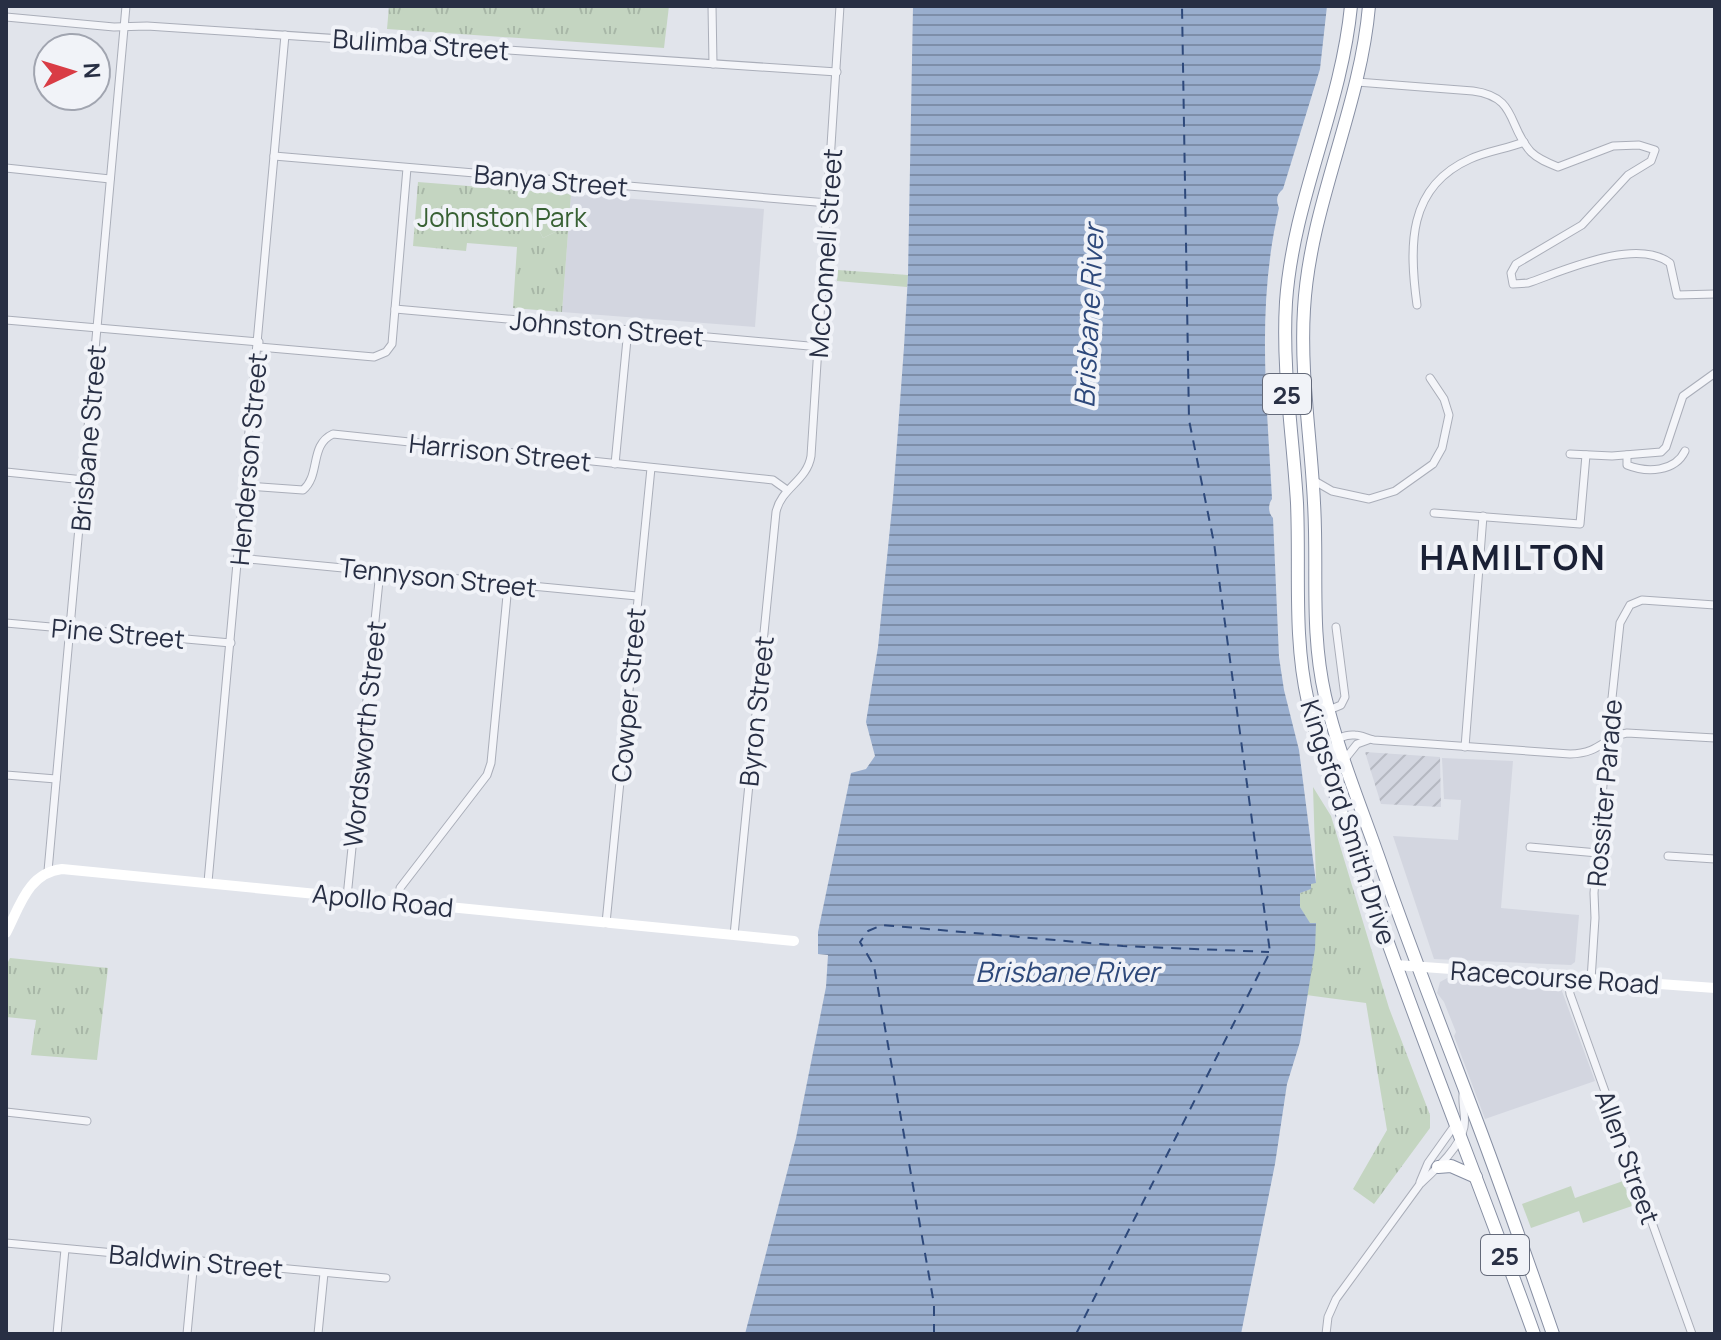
<svg xmlns="http://www.w3.org/2000/svg" width="1721" height="1340" viewBox="0 0 1721 1340" font-family="Manrope,sans-serif">
	<style>
		.built { fill: #d3d6e0 }
		.industrial { fill: url(#industrial-furrows) }
		.grass { fill: #c4d5c1 }
		.park { fill: url(#park-tufts); fill-rule: evenodd }
		.water { fill: url(#water-rules) }
		.lines { fill: none; stroke-linecap: round; stroke-linejoin: round }
		.ferry { stroke: #2e497b; stroke-width: 2; stroke-dasharray: 10 8; stroke-linecap: butt }
		.street-casing { stroke: #aaaeb9; stroke-width: 9 }
		.highway-casing { stroke: #878fa3; stroke-width: 14 }
		.street { stroke: #f4f5f9; stroke-width: 7 }
		.secondary { stroke: #fff; stroke-width: 10 }
		.highway { stroke: #fff; stroke-width: 12 }
		.labels { text-anchor: middle; dominant-baseline: central; stroke-width: 8; stroke-linejoin: round; paint-order: stroke }
		.shield { fill: #f1f3f8; stroke: #646a7a; stroke-width: 2 }
		.shield-label { font-size: 24px; font-weight: bold; fill: #282f44 }
		.street-label { font-size: 26px; fill: #282f44; stroke: #f1f3f8 }
		.park-label { font-size: 26px; fill: #386134; stroke: #f1f3f8 }
		.water-label { font-size: 28px; font-style: italic; fill: #2e497b; stroke: #f1f3f8 }
		.district-label { font-size: 34px; font-weight: bold; letter-spacing: 2px; fill: #1a2035; stroke: #f1f3f8 }
	</style>
	<defs>
		<pattern id="industrial-furrows" width="10" height="10" patternUnits="userSpaceOnUse" patternTransform="scale(2)"><rect width="10" height="10" fill="#d3d6e0"/><path d="M-1 1l2-2M0 10L10 0M9 11l2-2" fill="none" stroke="#b5b8c1"/></pattern>
		<pattern id="park-tufts" width="24" height="20" patternUnits="userSpaceOnUse" patternTransform="scale(2)"><rect width="24" height="20" fill="#c4d5c1"/><path d="M3 7l-1-3M5 7V3M7 7l1-3M15 17l-1-3M17 17v-4M19 17l1-3" fill="none" stroke="#a8b7a7"/></pattern>
		<pattern id="water-rules" width="6" height="5" patternUnits="userSpaceOnUse" patternTransform="scale(2)"><rect width="6" height="5" fill="#99aece"/><path d="M0 2.5h6" fill="none" stroke="#7d8ea9"/></pattern>
	</defs>
	<rect width="100%" height="100%" fill="#e1e4eb"/>
	<g class="built">
		<path d="M571,194L764,209L755,327L562,312Z"/>
		<path d="M1442,758L1513,761L1501,908L1579,915L1575,962L1571,965L1434,959L1393,836L1458,840L1461,800L1444,799Z"/>
		<path d="M1449,977L1559,983L1595,1081L1485,1119L1454,1036L1456,1032L1444,1002L1437,993L1440,982Z"/>
	</g>
	<path class="industrial" d="M1365,752L1440,757L1441,807L1381,804Z"/>
	<g class="grass">
		<path d="M550,217L557,231L543,238L536,224Z"/>
		<path d="M1623,1181L1632,1206L1583,1223L1579,1211L1531,1228L1522,1204L1571,1186L1575,1198Z"/>
	</g>
	<g class="park">
		<path d="M389,6H669L664,48L387,29Z"/>
		<path d="M418,182L571,194L562,312L513,308L517,247L467,243L466,251L413,246ZM550,217L557,231L543,238L536,224Z"/>
		<path d="M838,270L908,275L907,287L837,281Z"/>
		<path d="M1313,787L1331,816L1389,1008L1430,1115V1128L1374,1204L1353,1189L1387,1130L1366,1003L1306,995L1311,969L1315,923H1309L1300,907V893L1310,889V884L1316,882Z"/>
		<path d="M10,958L108,968L97,1060L31,1055L36,1020L6,1017V966Z"/>
	</g>
	<path class="water" d="M913,6H1327L1320,69L1283,189C1276,195 1276,200 1279,208C1256,306 1267,400 1272,499C1268,504 1268,513 1273,518L1279,657L1284,690L1299,750L1316,883L1311,884V889L1300,893V907L1310,923H1316L1315,949L1300,1042L1287,1084L1275,1164L1241,1334H745L796,1138L826,987L828,955L818,954V932L851,773L866,769L875,756L866,722L878,647L893,498L904,347L908,275Z"/>
	<g class="lines">
		<g class="ferry">
			<path d="M934,1334V1304L874,966L860,942L868,931L882,925L1123,946L1269,952"/>
			<path d="M1076,1334L1270,952L1214,543L1189,420L1182,6"/>
		</g>
		<defs>
			<g id="street">
				<path d="M712,6L713,64"/>
				<path d="M6,17L114,27L147,26L837,72"/>
				<path d="M1357,82L1473,91C1518,97 1507,126 1531,152C1538,159 1548,163 1558,167L1613,146L1639,145L1655,150L1651,161L1628,175L1582,225L1516,264L1511,273L1513,284L1528,283C1563,271 1636,237 1670,263L1677,295L1715,294"/>
				<path d="M274,156L828,203"/>
				<path d="M6,168L110,179"/>
				<path d="M1417,305C1409,247 1407,187 1470,159C1487,151 1506,149 1524,142"/>
				<path d="M395,309L820,347"/>
				<path d="M6,320L259,342"/>
				<path d="M259,347L374,357L386,352L392,344L407,168"/>
				<path d="M1570,454L1612,456L1661,452L1666,447L1683,396L1715,373"/>
				<path d="M1627,455V465C1647,473 1675,472 1685,451"/>
				<path d="M615,464L628,329"/>
				<path d="M6,472L84,480"/>
				<path d="M1313,480L1332,491L1369,499L1395,491L1433,464L1442,448L1449,415L1444,399L1430,378"/>
				<path d="M246,486L303,490C321,475 309,445 333,434L773,480L787,490"/>
				<path d="M1434,513L1580,524L1586,455"/>
				<path d="M239,558L637,596"/>
				<path d="M6,623L231,643"/>
				<path d="M1329,710L1341,705L1345,697L1336,627"/>
				<path d="M1465,747L1483,516"/>
				<path d="M1345,759L1357,744L1368,740"/>
				<path d="M6,775L56,779"/>
				<path d="M1333,781C1336,763 1325,733 1355,735C1362,735 1367,739 1374,740L1570,754C1602,753 1603,737 1627,733L1715,738"/>
				<path d="M1530,847L1598,853"/>
				<path d="M1668,856L1715,859"/>
				<path d="M48,871L126,6"/>
				<path d="M208,882L285,35"/>
				<path d="M347,897L380,571"/>
				<path d="M399,902L400,888L487,775L491,763L508,585"/>
				<path d="M606,923L651,468"/>
				<path d="M734,935L776,512C781,488 807,481 811,456L840,6"/>
				<path d="M1568,978L1570,994L1692,1334"/>
				<path d="M1591,980L1595,918L1594,893L1604,773L1620,623L1630,605L1642,600L1715,605"/>
				<path d="M6,1112L87,1121"/>
				<path d="M1420,1182L1428,1163L1455,1125"/>
				<path d="M6,1243L386,1278"/>
				<path d="M57,1334L65,1249"/>
				<path d="M187,1334L194,1260"/>
				<path d="M318,1334L324,1273"/>
				<path d="M1326,1334L1328,1317L1336,1299L1420,1184C1435,1170 1460,1148 1464,1127C1466,1116 1462,1105 1463,1094"/>
			</g>
			<g id="highway">
				<path d="M1351,6C1341,108 1293,200 1286,302C1282,370 1293,436 1297,503C1300,570 1293,636 1308,702C1322,765 1347,826 1368,886C1420,1037 1480,1184 1534,1334"/>
				<path d="M1369,6C1360,110 1310,204 1304,309C1300,374 1311,438 1314,503C1318,569 1310,630 1325,696C1339,756 1364,814 1384,873C1413,956 1445,1037 1476,1119C1503,1190 1528,1262 1553,1334"/>
				<path d="M1438,1167L1451,1166L1476,1177"/>
			</g>
		</defs>
		<use href="#street" class="street-casing"/>
		<use href="#highway" class="highway-casing"/>
		<use href="#street" class="street"/>
		<g class="secondary">
			<path d="M6,933C20,906 28,873 62,869L794,941"/>
			<path d="M1396,965L1715,988"/>
		</g>
		<use href="#highway" class="highway"/>
	</g>
	<g class="labels">
		<g class="shield">
			<rect x="1263" y="374" width="48" height="40" rx="6"/>
			<rect x="1481" y="1235" width="48" height="40" rx="6"/>
		</g>
		<g class="shield-label">
			<text x="1287" y="394">25</text>
			<text x="1505" y="1255">25</text>
		</g>
		<g class="street-label">
			<text transform="translate(421 44) rotate(4)">Bulimba Street</text>
			<text transform="translate(551 180) rotate(5)">Banya Street</text>
			<text transform="translate(825 253) rotate(-86)">McConnell Street</text>
			<text transform="translate(607 328) rotate(5)">Johnston Street</text>
			<text transform="translate(88 438) rotate(-85)">Brisbane Street</text>
			<text transform="translate(500 452) rotate(6)">Harrison Street</text>
			<text transform="translate(248 459) rotate(-85)">Henderson Street</text>
			<text transform="translate(438 577) rotate(6)">Tennyson Street</text>
			<text transform="translate(118 633) rotate(5)">Pine Street</text>
			<text transform="translate(628 695) rotate(-85)">Cowper Street</text>
			<text transform="translate(756 711) rotate(-84)">Byron Street</text>
			<text transform="translate(364 734) rotate(-84)">Wordsworth Street</text>
			<text transform="translate(1604 793) rotate(-85)">Rossiter Parade</text>
			<text transform="translate(1349 822) rotate(72)">Kingsford Smith Drive</text>
			<text transform="translate(383 900) rotate(6)">Apollo Road</text>
			<text transform="translate(1555 977) rotate(4)">Racecourse Road</text>
			<text transform="translate(1628 1157) rotate(70)">Allen Street</text>
			<text transform="translate(196 1261) rotate(5)">Baldwin Street</text>
		</g>
		<g class="park-label">
			<text x="502" y="217">Johnston Park</text>
		</g>
		<g class="water-label">
			<text transform="translate(1088 316) rotate(-87)">Brisbane River</text>
			<text x="1067" y="971">Brisbane River</text>
		</g>
		<g class="district-label">
			<text x="1513" y="557">HAMILTON</text>
		</g>
	</g>
	<rect width="1721" height="1340" fill="none" stroke="#282f44" stroke-width="16"/>
	<g transform="translate(72 72) rotate(86)"><circle r="38" fill="#f1f3f8" stroke="#a1a5b0" stroke-width="2"/>
	<path d="M0-6L14 30L0 20L-14 30Z" fill="#d93c45"/>
	<text y="-12" font-size="22" font-weight="bold" text-anchor="middle" fill="#282f44">N</text>
	</g>
</svg>
